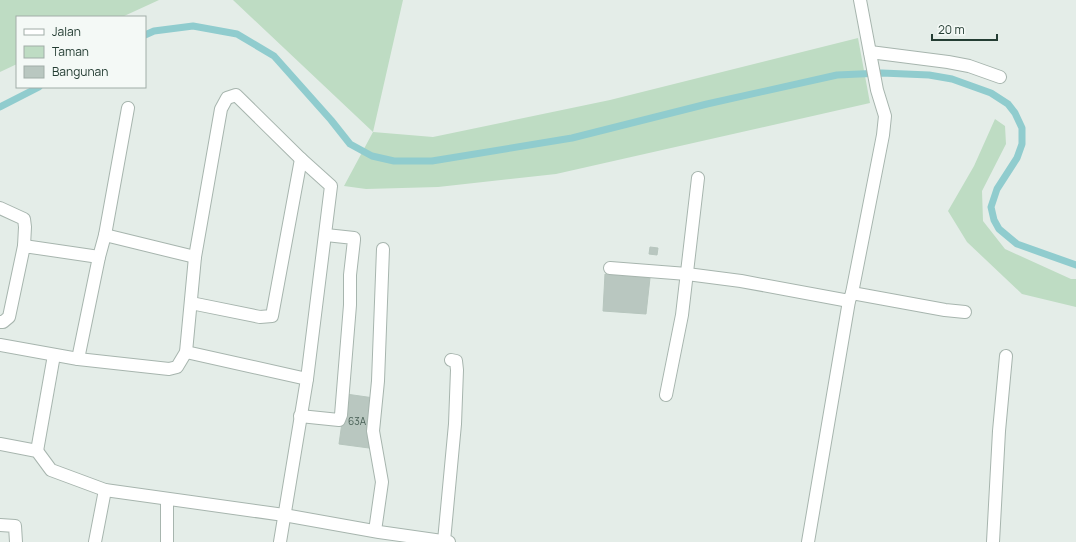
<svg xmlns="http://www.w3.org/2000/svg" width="1076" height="542" viewBox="0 0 1076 542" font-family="Manrope,sans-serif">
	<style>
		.green { fill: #bedcc3 }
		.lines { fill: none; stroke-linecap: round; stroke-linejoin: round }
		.stream { stroke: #90ccce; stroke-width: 7 }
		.building { fill: #b9c7c0; stroke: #b7c6be }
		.street-casing { stroke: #a7b5ae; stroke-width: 14 }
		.street { stroke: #fff; stroke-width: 12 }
		.labels { text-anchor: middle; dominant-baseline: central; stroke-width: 3; stroke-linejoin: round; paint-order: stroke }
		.number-label { font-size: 10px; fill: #496056 }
	</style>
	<rect width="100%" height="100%" fill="#e4ede8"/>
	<g class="green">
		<path d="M0,0H159L122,17H17V64L0,72Z"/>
		<path d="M233,0H403L373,132L433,137L610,100L858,38L870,103L556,174L438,187L366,189L344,186L373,132Z"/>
		<path d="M995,119L1005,126L1006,144L982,191L983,221L1005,249L1071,279H1076V307L1022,294L967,242L948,211L974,166Z"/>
	</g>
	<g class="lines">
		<g class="stream">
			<path d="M145,35L154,31L193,26L237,34L274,56L331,120L350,144L372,156L394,161H432L572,138L707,104L837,75L882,73L929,75L952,79L991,93L1008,104L1015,113L1022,128V144L1017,158L997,189L991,207L994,220L999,229L1017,244L1076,265"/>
			<path d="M0,107L39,87"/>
		</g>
	</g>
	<g class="building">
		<path d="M650,247L658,248L657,255L649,254Z"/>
		<path d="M605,274L650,278L646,314L603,311Z"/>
		<path d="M346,394L374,398L369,448L339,444Z"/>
	</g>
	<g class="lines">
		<defs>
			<g id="street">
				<path d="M870,52L948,62L969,66L1000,77"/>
				<path d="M0,208L24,219L25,227L24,246"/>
				<path d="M105,235L128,108"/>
				<path d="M610,268L687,274L741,281L849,301"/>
				<path d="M852,293L945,310L965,312"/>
				<path d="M191,303L260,317L272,316L301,159"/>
				<path d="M0,322H3L9,317L24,246L99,257"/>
				<path d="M0,345L78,359L169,369L177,367L186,352L195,257L221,109L227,98L236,95L301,159L331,186L307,379L280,542"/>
				<path d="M186,352L307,379"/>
				<path d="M78,359L99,257L105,235L195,257"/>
				<path d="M666,395L682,315L698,178"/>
				<path d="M300,416L339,420L341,415L350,305V275L354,240V238L326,235"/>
				<path d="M0,444L37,451L51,470L105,490L284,515L379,532L449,542"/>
				<path d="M37,451L54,355"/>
				<path d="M0,525L15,526L16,542"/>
				<path d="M375,531L382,482L373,431L378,381L383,249"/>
				<path d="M444,541L455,424L457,370L456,361L451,360"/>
				<path d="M95,542L105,490"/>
				<path d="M167,542V499"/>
				<path d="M808,542L849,301L852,293L883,135L885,116L877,90L860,0"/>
				<path d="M993,542L999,431L1006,356"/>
			</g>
		</defs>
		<use href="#street" class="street-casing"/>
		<use href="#street" class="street"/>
	</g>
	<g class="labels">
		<g class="number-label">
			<text x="357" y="421">63A</text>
		</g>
	</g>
	<rect x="16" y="16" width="130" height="72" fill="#f4f9f6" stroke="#a1aea8"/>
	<rect x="24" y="29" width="20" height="6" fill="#ffffff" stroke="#a1aea8"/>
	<text x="52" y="36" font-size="12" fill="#243d33">Jalan</text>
	<rect x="24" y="46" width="20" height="12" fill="#bedcc3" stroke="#a1aea8"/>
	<text x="52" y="56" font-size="12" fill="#243d33">Taman</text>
	<rect x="24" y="66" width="20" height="12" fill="#b9c7c0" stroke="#a1aea8"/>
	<text x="52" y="76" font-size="12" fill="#243d33">Bangunan</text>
	<path d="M932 34v6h65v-6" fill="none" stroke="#243d33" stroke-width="2"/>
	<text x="938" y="34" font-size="12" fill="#243d33" stroke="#f4f9f6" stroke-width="3" paint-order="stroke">20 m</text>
</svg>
